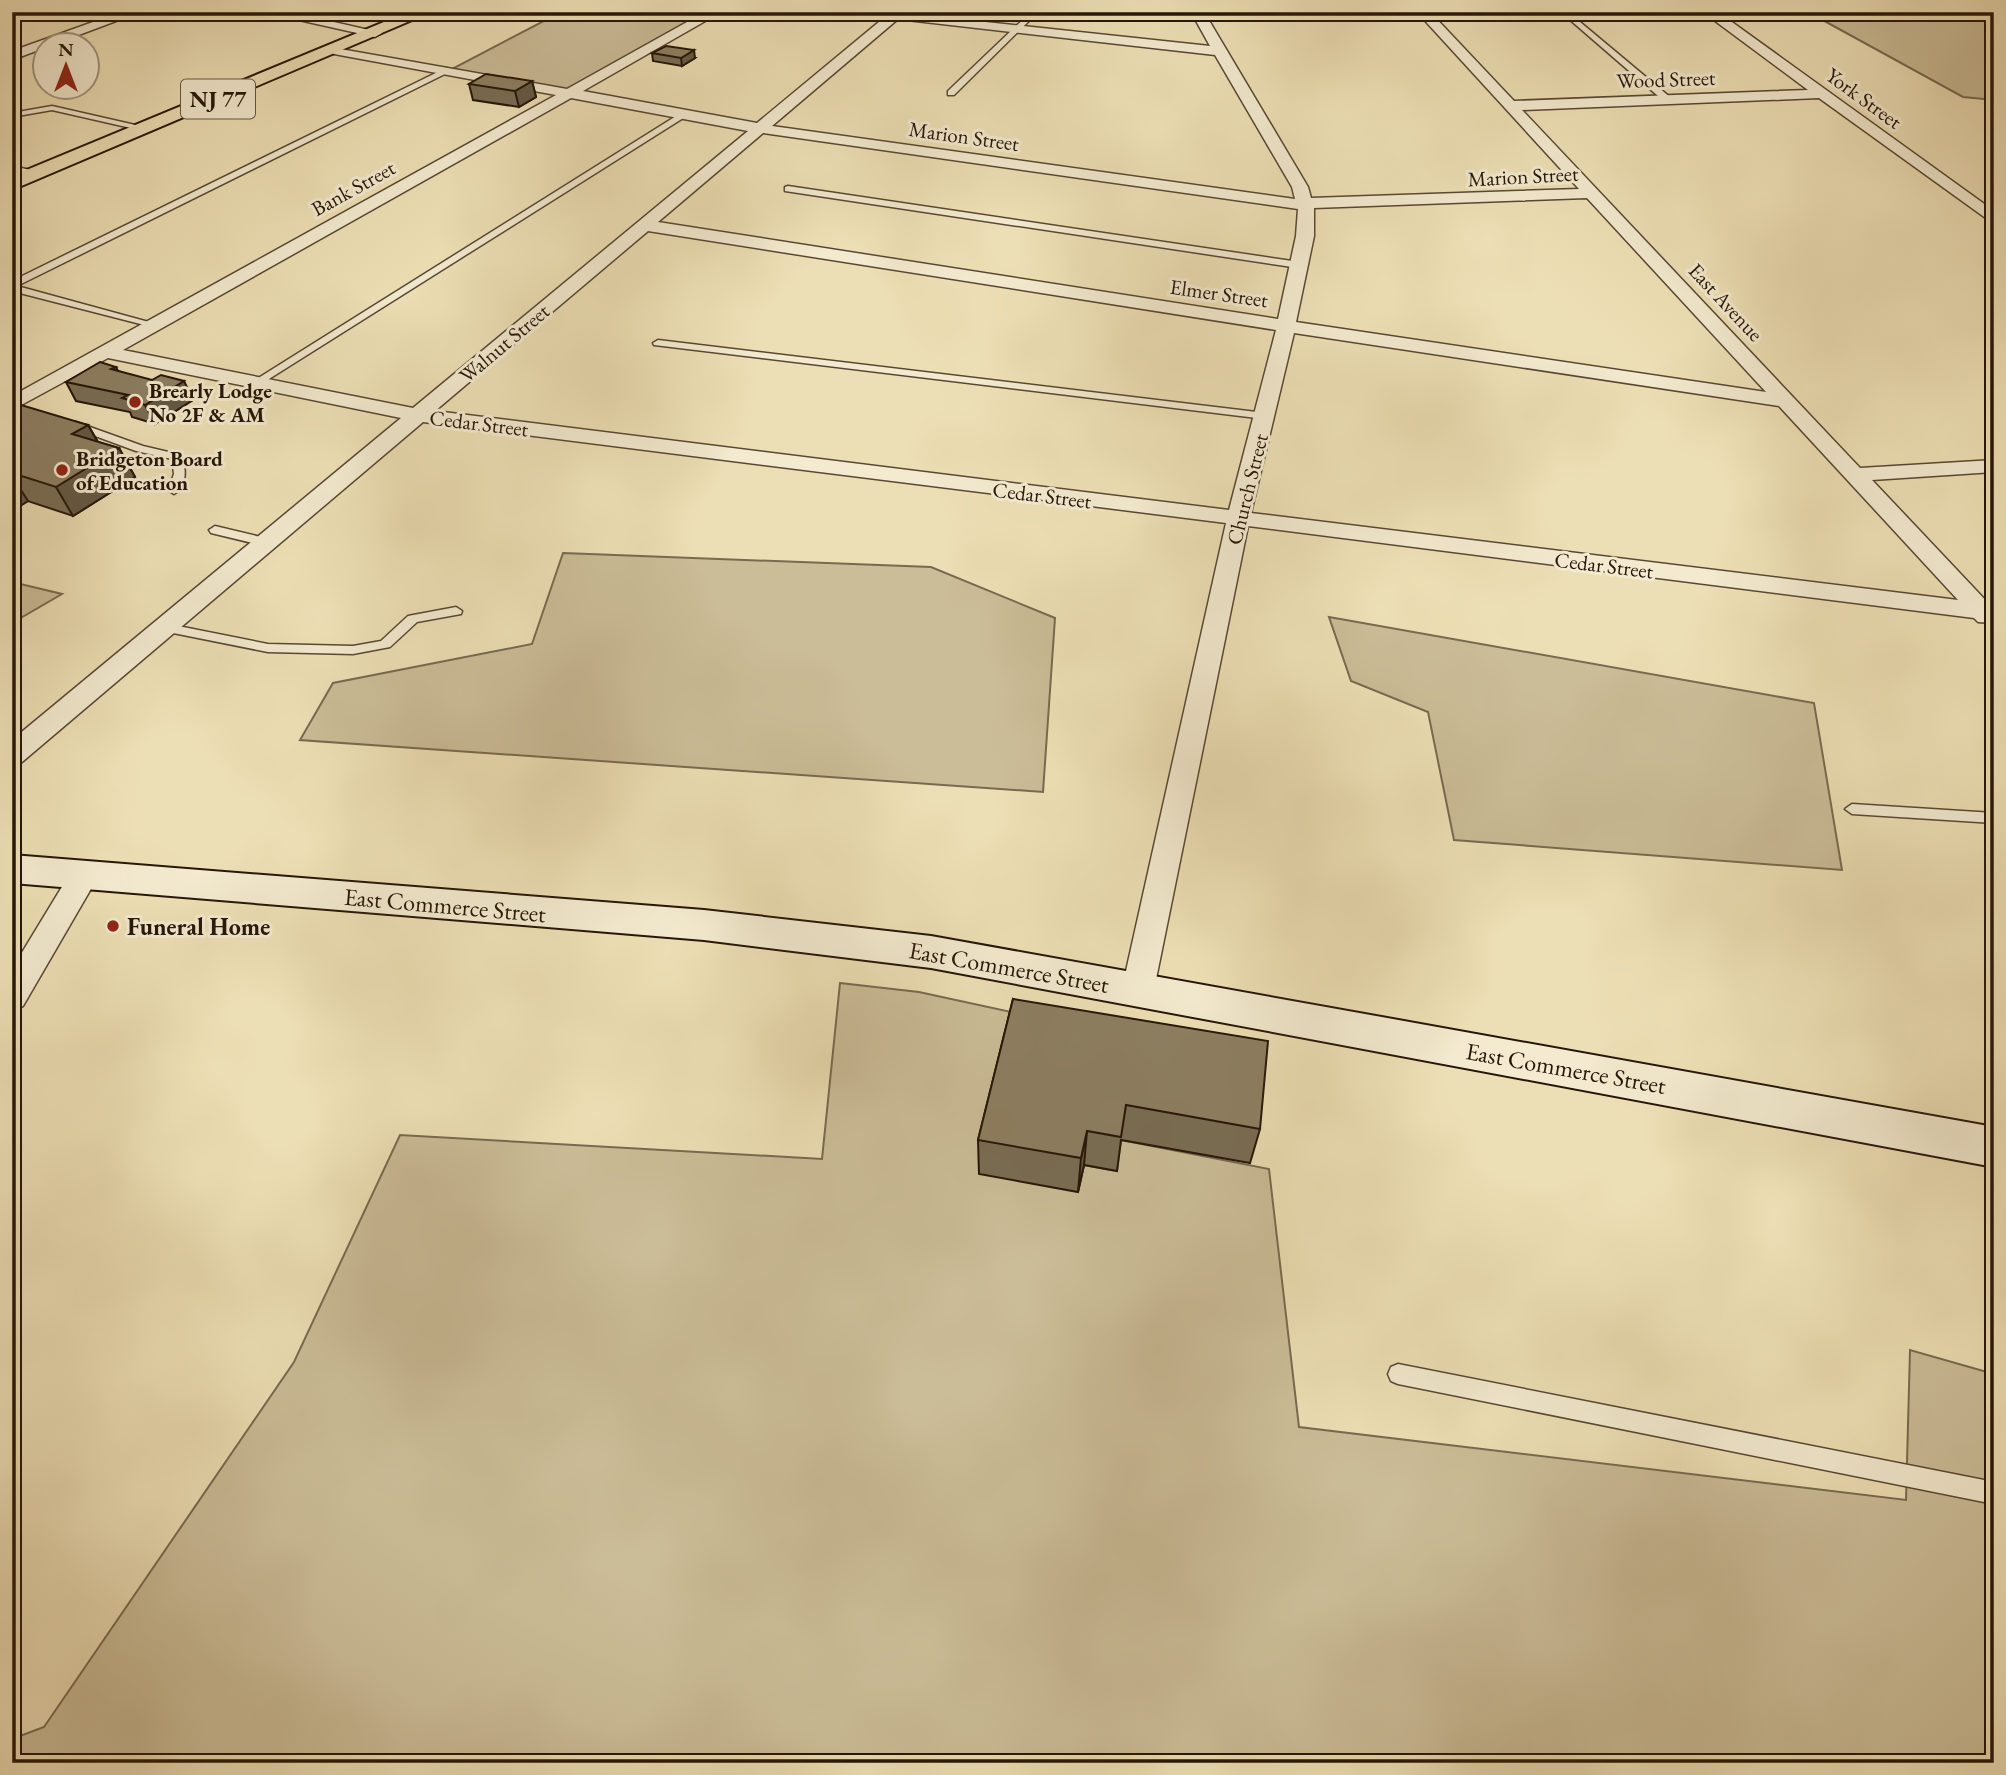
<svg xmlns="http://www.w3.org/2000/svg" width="2006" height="1775" viewBox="0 0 2006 1775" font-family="'EB Garamond',serif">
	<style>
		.green { fill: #cbbd98; stroke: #786a50; stroke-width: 2 }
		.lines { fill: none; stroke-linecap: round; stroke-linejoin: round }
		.lane-casing { stroke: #584833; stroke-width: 3 }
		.street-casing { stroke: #584833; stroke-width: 3 }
		.secondary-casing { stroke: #261608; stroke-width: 4 }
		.primary-casing { stroke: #261608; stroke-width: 4 }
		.lane { fill: #f3eacf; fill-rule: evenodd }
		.street { fill: #f3eacf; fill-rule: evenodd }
		.secondary { fill: #f3eacf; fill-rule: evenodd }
		.primary { fill: #eddfb5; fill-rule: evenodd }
		.wall { fill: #796d54; stroke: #261608; stroke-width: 2 }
		.shaded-wall { fill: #635945; stroke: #261608; stroke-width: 2 }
		.building { fill: #8d7f62; stroke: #261608; stroke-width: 2 }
		.poi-dot { fill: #8f2418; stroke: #f3eacf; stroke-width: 2.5 }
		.labels { text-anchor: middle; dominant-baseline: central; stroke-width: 6; stroke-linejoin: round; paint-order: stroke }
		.far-street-label { font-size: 21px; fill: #261608; stroke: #f3eacf }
		.far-poi-label { font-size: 21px; font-weight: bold; fill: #261608; stroke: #f3eacf; text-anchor: start }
		.shield { fill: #f3eacf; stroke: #645644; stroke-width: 2 }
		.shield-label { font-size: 23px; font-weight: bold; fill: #261608 }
		.street-label { font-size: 24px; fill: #261608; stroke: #f3eacf }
		.poi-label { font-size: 24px; font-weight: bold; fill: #261608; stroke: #f3eacf; text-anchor: start }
	</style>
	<rect width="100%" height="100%" fill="#eddfb5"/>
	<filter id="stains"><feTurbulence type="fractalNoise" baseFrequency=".00286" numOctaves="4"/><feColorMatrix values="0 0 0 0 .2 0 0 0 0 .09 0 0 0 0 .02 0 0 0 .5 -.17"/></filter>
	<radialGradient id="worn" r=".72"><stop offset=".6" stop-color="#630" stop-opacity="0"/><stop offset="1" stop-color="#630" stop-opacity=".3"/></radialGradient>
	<g class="green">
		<path d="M561,12H715L570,93L450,70Z"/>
		<path d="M1808,12H1994V100L1963,97Z"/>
		<path d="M563,553L931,567L1055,618L1043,792L300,740L333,683L532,644Z"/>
		<path d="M12,582L62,594L12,623Z"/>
		<path d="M1329,617L1814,703L1842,870L1454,840L1428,712L1351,681Z"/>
		<path d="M840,983L919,992L1020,1014L1084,1165L1117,1171L1121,1140L1269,1169L1299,1427L1906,1500L1910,1350L1994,1374V1763H12V1739L44,1727L294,1362L400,1135L822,1159Z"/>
	</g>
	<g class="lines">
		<defs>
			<g id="lane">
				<path d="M1031,12H1038L954,95H948V91Z"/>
				<path d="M1561,12H1568L1671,98V102H1665Z"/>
				<path d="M446,68L453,70L17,286L156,324V328L12,291V281Z"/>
				<path d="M52,106L144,127L148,129L144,131L52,110L12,117V113Z"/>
				<path d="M681,113L688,115L261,384L252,382Z"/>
				<path d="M12,166L40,172L41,174L37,177L12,171Z"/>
				<path d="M788,186L1299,262L1304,265L1299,268L785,191V187Z"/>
				<path d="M658,340L1265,413L1270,416L1265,419L654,345L653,343Z"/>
				<path d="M68,422H76L143,446L181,455C186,467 188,486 174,494L168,490L174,474L172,459L136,451L68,426Z"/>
				<path d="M215,526L269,539L271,542L265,546L211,533L209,530Z"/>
				<path d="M456,607L462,611L461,614L417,622L390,647L353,654L268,652L163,631L156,627L163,623L268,644L353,646L381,641L408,616Z"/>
				<path d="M1852,804L1994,813V823L1852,814L1845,809Z"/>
				<path d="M1398,1364L1994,1482V1504L1398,1384L1391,1381L1388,1374L1391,1367Z"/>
			</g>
			<g id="street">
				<path d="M121,12H140L12,60V51Z"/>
				<path d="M263,12H290L382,33L375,37Z"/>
				<path d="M705,12H721L583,91L757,123L891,12L1210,46L1191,12H1204L1308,187L1311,198L1579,189L1417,12H1430L1514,101L1808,90L1703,12H1718L1994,211V224L1819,98L1522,110L1860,468L1994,460V472L1872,480L1991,606L1994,623L1978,622L1974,618L1248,526L1154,989L1149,998L1138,1002L1127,998L1122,989L1226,523L423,422L22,762L12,764V740L401,418L108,358L12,410V396L556,95L334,54L327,50L329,47L567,89ZM898,19L1215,55L1292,187L1295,199L772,126ZM571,98L748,131L413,408L123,350ZM763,133L1298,209L1296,236L1278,319L658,222ZM1587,198L1766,392L1296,322L1314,236V208ZM648,231L1276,330L1229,510L435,411ZM1294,333L1779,406L1958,600L1251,513Z"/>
				<path d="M84,864L94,867L99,875L23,1006L12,1010V969L74,867Z"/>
			</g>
			<path id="secondary" d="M12,855L704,910L931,936L1994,1127V1167L931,968L704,940L12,883Z"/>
			<path id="primary" d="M408,12H431L12,190V176Z"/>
		</defs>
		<use href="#lane" class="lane-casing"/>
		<use href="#street" class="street-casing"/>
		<use href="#secondary" class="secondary-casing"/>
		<use href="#primary" class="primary-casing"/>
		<use href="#lane" class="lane"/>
		<use href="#street" class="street"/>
		<use href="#secondary" class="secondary"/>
		<use href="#primary" class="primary"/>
	</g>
	<g class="wall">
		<path d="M652,53L695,58L682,66L653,61Z"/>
		<path d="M532,81L536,97L519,107L473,100L469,84Z"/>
		<path d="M116,367L118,371L193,400L155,424L132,417L130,412L76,401L66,382Z"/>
		<path d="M12,410L88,425L98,442L119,448L135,477L73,516L28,501L12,511Z"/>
		<path d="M1013,999L1260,1129L1250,1163L1121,1140L1117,1171L1084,1165L1078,1192L979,1174L978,1140Z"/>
	</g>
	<g class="shaded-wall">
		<path d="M694,50L695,58L682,66L681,58Z"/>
		<path d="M532,81L536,97L519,107L515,91Z"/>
		<path d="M184,381L193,400L155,424L145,405Z"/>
		<path d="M88,425L104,453L72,434Z"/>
		<path d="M119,448L135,477L73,516L56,487Z"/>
		<path d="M12,476L28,501L12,511Z"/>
		<path d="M1087,1131L1084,1165L1078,1192L1081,1158Z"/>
	</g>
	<g class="building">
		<path d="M666,46L694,50L681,58L652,53Z"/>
		<path d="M486,74L532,81L515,91L469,84Z"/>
		<path d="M100,362L116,367L111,369L152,380L161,375L184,381L145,405L122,398L128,395L66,382Z"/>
		<path d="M21,405L88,425L72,434L119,448L56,487L12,473V410Z"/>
		<path d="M1013,999L1268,1041L1260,1129L1126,1105L1121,1137L1087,1131L1081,1158L978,1140Z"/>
	</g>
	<g class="poi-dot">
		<circle cx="135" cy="402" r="7"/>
		<circle cx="62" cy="470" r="7"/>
		<circle cx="113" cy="926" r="7"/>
	</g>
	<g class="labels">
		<g class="far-street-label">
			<text transform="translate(1666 79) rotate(-2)">Wood Street</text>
			<text transform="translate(1864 98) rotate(36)">York Street</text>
			<text transform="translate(964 136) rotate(8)">Marion Street</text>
			<text transform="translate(1523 176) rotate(-3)">Marion Street</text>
			<text transform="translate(353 188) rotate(-29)">Bank Street</text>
			<text transform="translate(1219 293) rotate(8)">Elmer Street</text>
			<text transform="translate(1726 302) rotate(47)">East Avenue</text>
			<text transform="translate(504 343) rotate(-40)">Walnut Street</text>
			<text transform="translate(479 423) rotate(7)">Cedar Street</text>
			<text transform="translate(1247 489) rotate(-76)">Church Street</text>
			<text transform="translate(1042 495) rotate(7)">Cedar Street</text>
			<text transform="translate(1604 565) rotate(7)">Cedar Street</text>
		</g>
		<g class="far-poi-label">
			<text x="149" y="390">Brearly Lodge<tspan x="149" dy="24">No 2F &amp; AM</tspan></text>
			<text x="76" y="458">Bridgeton Board<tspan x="76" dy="24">of Education</tspan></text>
		</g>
		<rect class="shield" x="181" y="79.5" width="74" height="39" rx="5"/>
		<g class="shield-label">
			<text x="218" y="99">NJ 77</text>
		</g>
		<g class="street-label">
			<text transform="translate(445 905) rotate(5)">East Commerce Street</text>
			<text transform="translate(1009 967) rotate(10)">East Commerce Street</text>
			<text transform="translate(1566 1068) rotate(10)">East Commerce Street</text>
		</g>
		<g class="poi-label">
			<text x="127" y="926">Funeral Home</text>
		</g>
	</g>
	<rect width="2006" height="1775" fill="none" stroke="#eddfb5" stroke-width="42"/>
	<rect x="14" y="14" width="1978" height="1747" fill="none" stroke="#261608" stroke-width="3.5"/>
	<rect x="21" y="21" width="1964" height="1733" fill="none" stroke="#261608" stroke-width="2"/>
	<g transform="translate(66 66)"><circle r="33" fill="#f3eacf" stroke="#a1957f" stroke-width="2"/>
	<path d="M0-5L12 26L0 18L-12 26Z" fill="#8f2418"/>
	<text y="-10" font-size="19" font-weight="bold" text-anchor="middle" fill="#261608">N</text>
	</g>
	<rect width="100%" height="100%" filter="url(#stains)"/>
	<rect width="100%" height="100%" fill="url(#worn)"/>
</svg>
